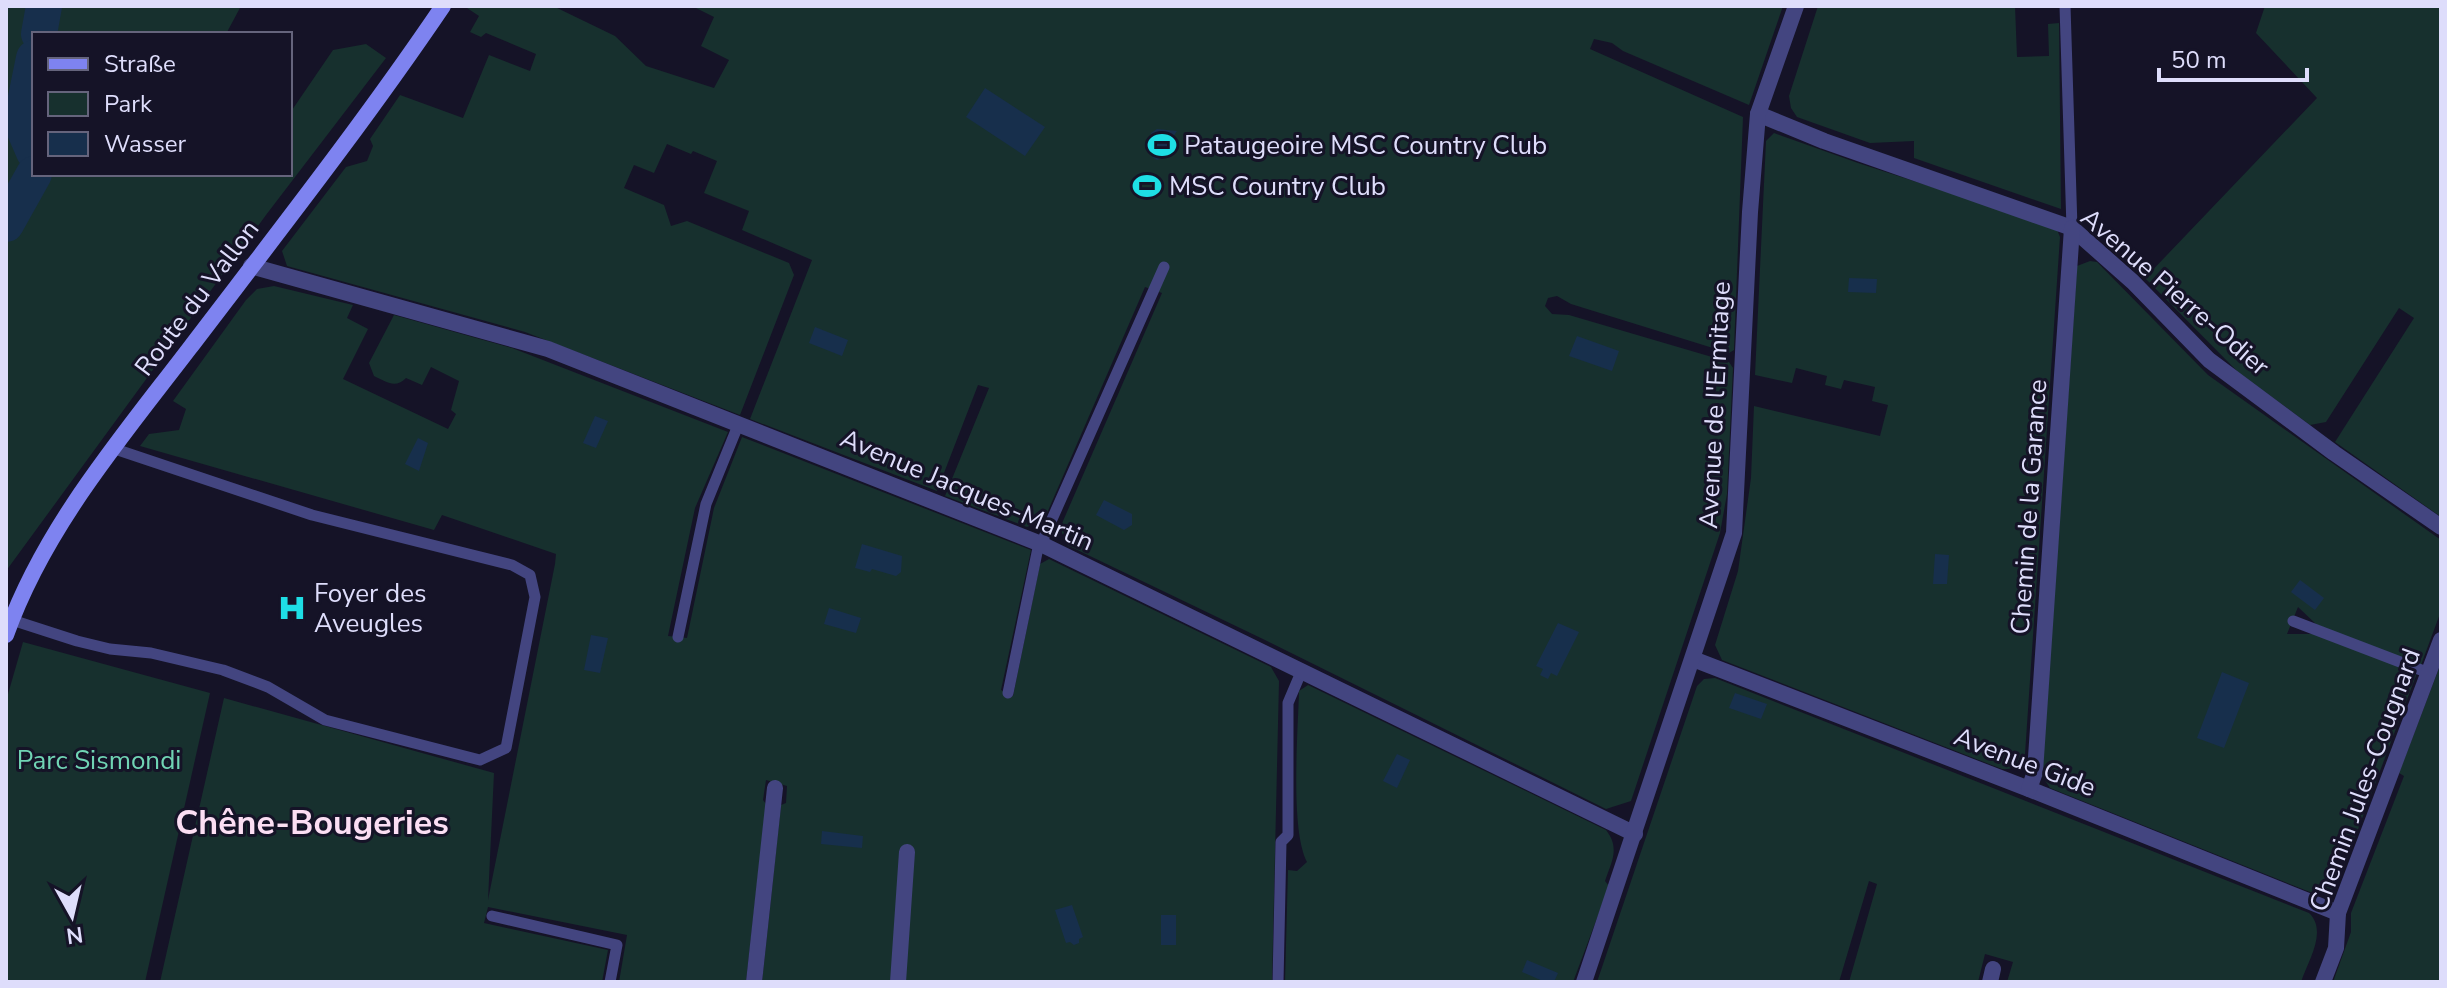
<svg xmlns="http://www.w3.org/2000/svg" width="2447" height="988" viewBox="0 0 2447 988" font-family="'Nunito Sans',sans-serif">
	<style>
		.green { fill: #17302e }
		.water { fill: #172f4c }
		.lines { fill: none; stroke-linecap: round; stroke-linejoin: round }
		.river { stroke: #172f4c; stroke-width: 36 }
		.lane { stroke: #434580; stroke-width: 11 }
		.street { stroke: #434580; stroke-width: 16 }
		.secondary { stroke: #7e83f0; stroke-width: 16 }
		.labels { text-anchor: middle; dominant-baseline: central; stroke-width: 6; stroke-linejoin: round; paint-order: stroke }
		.poi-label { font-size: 26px; fill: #deddfb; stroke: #151327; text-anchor: start }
		.street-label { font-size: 26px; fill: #deddfb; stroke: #151327 }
		.park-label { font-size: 26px; fill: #70d4b4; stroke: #151327 }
		.district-label { font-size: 34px; font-weight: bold; fill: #fbdef3; stroke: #151327 }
	</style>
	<rect width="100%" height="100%" fill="#151327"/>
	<g class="green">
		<path d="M6,6H241L226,34H34V174H290V113L333,50L366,44L386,58L266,215L6,571Z"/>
		<path d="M468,6H553L615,36L646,66L714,88L729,60L701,46L714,17L692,6H1783L1749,105L1623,51L1612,43L1594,39L1590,49L1743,117L1734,350L1729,353L1571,304L1557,296L1548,298L1545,306L1552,314L1569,315L1729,362L1733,368L1727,494L1720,533L1631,801L1606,809L1265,640L1067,545L1060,528L1162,293L1145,287L1044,520L1027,527L945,496L989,388L978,385L937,491L750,419L812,260L742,230L749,211L704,193L717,161L693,151L691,154L667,144L654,173L634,165L624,188L664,205L671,226L687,221L789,263L794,275L740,415L525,332L287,266L282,251L346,167L367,161L373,146L370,139L400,95L463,118L489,55L530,71L536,54L486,33L481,37L470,32L479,16L467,8Z"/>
		<path d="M1818,6H2015L2017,57L2049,56L2048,24L2059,23L2061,209L1914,158V141L1870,143L1797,117L1791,108L1789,96Z"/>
		<path d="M2265,6H2441V517L2335,442L2414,318L2399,308L2326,422L2310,425L2238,372L2145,278L2317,98L2256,33Z"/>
		<path d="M1774,133L1858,163L2056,227L2060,237L2025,754C2020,765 2013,770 2002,769L1722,660L1715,645L1738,571L1751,478L1754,406L1880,436L1888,405L1872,401L1875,387L1844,380L1841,389L1825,385L1827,376L1796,368L1792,383L1755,375L1766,141Z"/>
		<path d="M2090,261L2097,262L2208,375L2441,540V611L2421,665L2318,626L2298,607L2287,634H2315L2417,673L2337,885L2330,892L2315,894L2050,788L2042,776L2077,266Z"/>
		<path d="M274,286L353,305L347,318L368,329L343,379L448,429L456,414L451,410L459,381L431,367L422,385L406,378C395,389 387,382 374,376L369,363L394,315L512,348L728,432L695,508L668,636L687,638L714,508L742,437L1031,550L1001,690L1013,696L1040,564L1049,559L1271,667L1279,681L1272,982H762L781,805L786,803L787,786L766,780L763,800L766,804L746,982H619L627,935L488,907L484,923L608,950L602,982H160L224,698L494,773L488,900L555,564L556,554L442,515L434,530L140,446L149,434L179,430L186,409L173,401L246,300L257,289Z"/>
		<path d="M23,642L210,693L145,982H6V701Z"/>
		<path d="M2441,663V982H2333L2351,932V913L2404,776L2399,773Z"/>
		<path d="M1715,678L2309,913C2328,931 2308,961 2301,982H2007L2013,962L1985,954L1978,982H1849L1877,884L1869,881L1839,982H1597L1697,686L1704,679Z"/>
		<path d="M1308,685L1606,830C1620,848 1612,861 1605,881L1609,886L1573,982H1285L1288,870L1297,871L1307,862C1290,829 1298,733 1299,691Z"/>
	</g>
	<g class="water">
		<path d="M985,88L1045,127L1025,156L966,117Z"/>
		<path d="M1157,129L1177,131L1171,140L1169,156L1157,160L1152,157L1158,149L1150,139L1151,133Z"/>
		<path d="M1849,278L1877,279L1876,293L1848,292Z"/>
		<path d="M815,327L848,340L842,356L809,343Z"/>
		<path d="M1577,336L1619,351L1612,371L1569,356Z"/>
		<path d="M595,416L608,421L596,448L583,443Z"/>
		<path d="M418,438L428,443L419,471L405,464Z"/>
		<path d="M1104,500L1132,514V525L1124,530L1096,515Z"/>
		<path d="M862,544L902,556L901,572L896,576L872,569L870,572L855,568Z"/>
		<path d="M1935,554L1949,555L1947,584H1933Z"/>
		<path d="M2300,580L2324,598L2315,610L2291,592Z"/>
		<path d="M829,608L861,618L856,633L824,624Z"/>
		<path d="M1558,623L1579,632L1557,676L1551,673L1548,679L1540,675L1543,669L1536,666Z"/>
		<path d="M591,635L608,638L600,673L584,670Z"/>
		<path d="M2222,672L2249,683L2224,748L2197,738Z"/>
		<path d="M1735,693L1767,704L1761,719L1729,708Z"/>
		<path d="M1397,754L1410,760L1397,788L1383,781Z"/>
		<path d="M822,831L863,836L862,848L821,844Z"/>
		<path d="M1072,905L1083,937L1079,939V943L1074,945L1070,942L1066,943L1055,910Z"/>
		<rect x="1161" y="915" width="15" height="30"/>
		<path d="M1527,960L1558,973L1554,982H1545L1522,972Z"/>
	</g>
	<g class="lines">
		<g class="river">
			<path d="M39,34L44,6"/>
			<path d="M34,58L21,122L34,152"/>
			<path d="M6,224L34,174"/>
		</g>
		<g class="lane">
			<path d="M2065,6L2072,228"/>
			<path d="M1041,544L1164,267"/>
			<path d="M12,620L77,641L110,649L151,653L223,670L268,687L325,720L480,760L506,748L535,597L530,575L512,565L312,515L112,448"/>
			<path d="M2293,621L2429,673"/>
			<path d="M678,637L706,504L739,423"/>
			<path d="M1008,693L1039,543"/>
			<path d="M492,916L617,945L610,982"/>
			<path d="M1278,982L1281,842L1288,835V703L1302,670"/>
		</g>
		<g class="street">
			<path d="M1758,114L1824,141L2072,228L2133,282L2209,360L2334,453L2441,527"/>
			<path d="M251,266L548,349L1041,544L1635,834"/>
			<path d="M1693,659L2029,789L2338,913"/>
			<path d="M2029,789L2035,772L2072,228"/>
			<path d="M754,982L775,788"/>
			<path d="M898,982L907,852"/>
			<path d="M1584,982L1734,533L1750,212L1758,114L1796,6"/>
			<path d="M1990,982L1993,969"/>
			<path d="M2323,982L2336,948L2338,913L2441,640"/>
		</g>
		<path class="secondary" d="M6,635C44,528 121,438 189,349C275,236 363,124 443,6"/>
	</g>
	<defs>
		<symbol id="stadium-bare" viewBox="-9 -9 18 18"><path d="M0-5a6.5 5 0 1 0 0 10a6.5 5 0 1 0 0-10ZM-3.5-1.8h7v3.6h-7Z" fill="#1edee5" stroke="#151327" stroke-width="2.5" paint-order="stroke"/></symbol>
		<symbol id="hospital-bare" viewBox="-9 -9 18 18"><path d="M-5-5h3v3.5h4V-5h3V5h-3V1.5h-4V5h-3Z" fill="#1edee5" stroke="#151327" stroke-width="2.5" paint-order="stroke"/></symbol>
	</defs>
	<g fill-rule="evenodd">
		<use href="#stadium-bare" x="1142" y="125" width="40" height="40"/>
		<use href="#stadium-bare" x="1127" y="166" width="40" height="40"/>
		<use href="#hospital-bare" x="272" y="588" width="40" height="40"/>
	</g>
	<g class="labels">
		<g class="poi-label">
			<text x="1184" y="145">Pataugeoire MSC Country Club</text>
			<text x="1169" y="186">MSC Country Club</text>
			<text x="314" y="593">Foyer des<tspan x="314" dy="30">Aveugles</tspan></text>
		</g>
		<g class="street-label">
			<text transform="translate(2175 292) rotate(41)">Avenue Pierre-Odier</text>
			<text transform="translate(197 298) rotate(-53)">Route du Vallon</text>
			<text transform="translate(1715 405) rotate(-87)">Avenue de l'Ermitage</text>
			<text transform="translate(967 490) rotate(23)">Avenue Jacques-Martin</text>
			<text transform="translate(2029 507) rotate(-86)">Chemin de la Garance</text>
			<text transform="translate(2025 762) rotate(21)">Avenue Gide</text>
			<text transform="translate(2365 780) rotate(-70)">Chemin Jules-Cougnard</text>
		</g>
		<g class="park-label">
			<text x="99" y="760">Parc Sismondi</text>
		</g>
		<g class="district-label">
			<text x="312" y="823">Chêne-Bougeries</text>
		</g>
	</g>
	<rect width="2447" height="988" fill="none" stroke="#deddfb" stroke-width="16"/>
	<rect x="32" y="32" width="260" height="144" fill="#151327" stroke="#65647c" stroke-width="2"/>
	<rect x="48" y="58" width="40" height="12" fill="#7e83f0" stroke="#65647c" stroke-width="2"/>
	<text x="104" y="72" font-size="24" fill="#deddfb">Straße</text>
	<rect x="48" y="92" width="40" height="24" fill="#17302e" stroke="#65647c" stroke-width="2"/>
	<text x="104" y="112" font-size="24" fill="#deddfb">Park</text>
	<rect x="48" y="132" width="40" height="24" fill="#172f4c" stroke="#65647c" stroke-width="2"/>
	<text x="104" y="152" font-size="24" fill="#deddfb">Wasser</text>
	<g transform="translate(72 916) rotate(172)" stroke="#151327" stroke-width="6" paint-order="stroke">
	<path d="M0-6L14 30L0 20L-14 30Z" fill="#deddfb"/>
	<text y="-12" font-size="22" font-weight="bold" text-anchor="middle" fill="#deddfb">N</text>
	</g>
	<path d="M2159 68v12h148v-12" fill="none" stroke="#deddfb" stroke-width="4"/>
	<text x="2171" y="68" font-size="24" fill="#deddfb" stroke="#151327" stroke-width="6" paint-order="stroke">50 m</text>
</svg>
